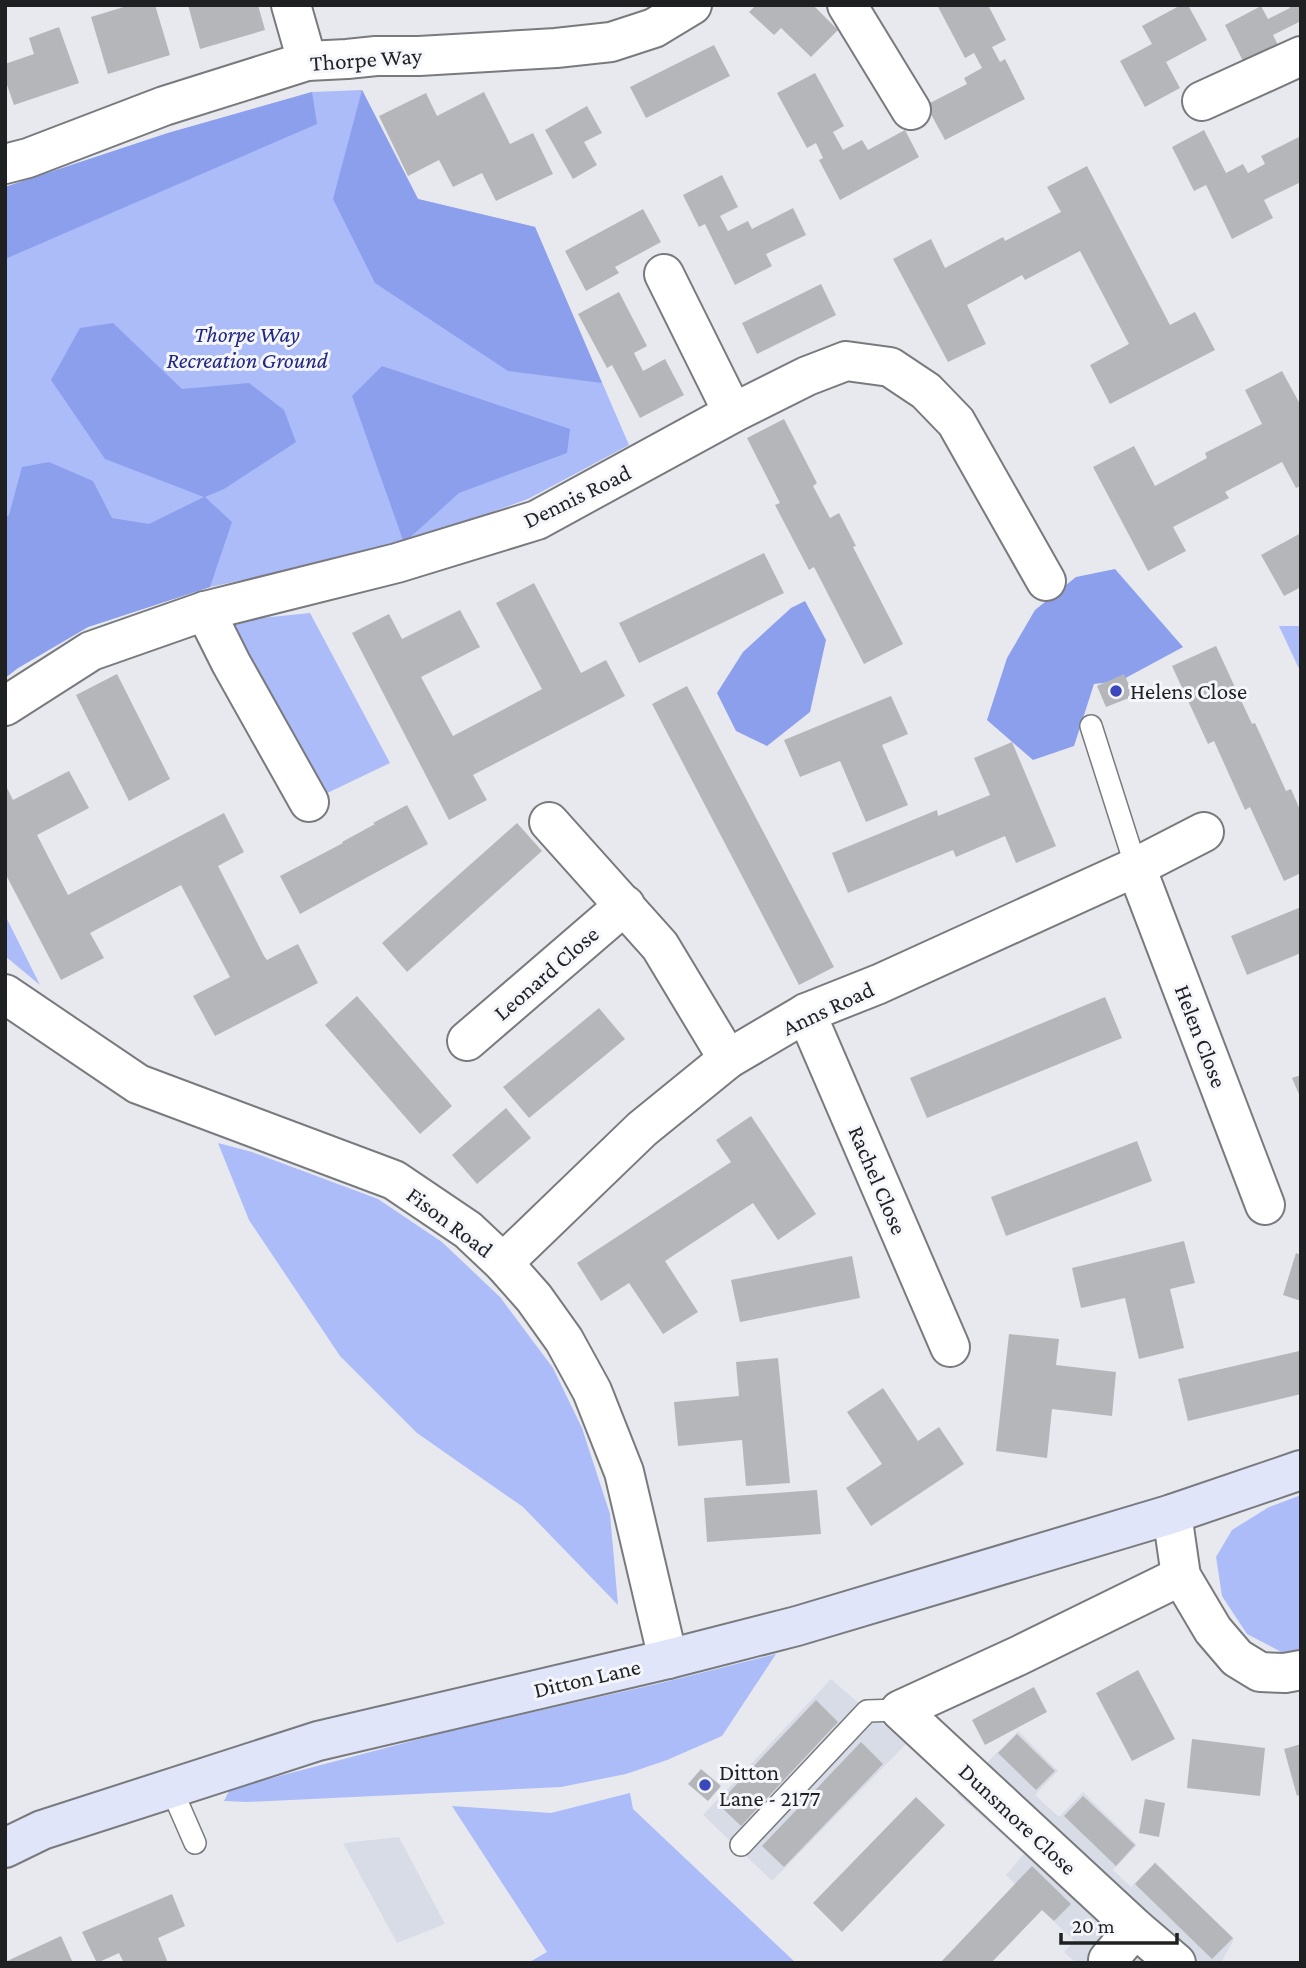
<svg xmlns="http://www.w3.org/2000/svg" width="1306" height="1968" viewBox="0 0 1306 1968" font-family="'Crimson Pro',serif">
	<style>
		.built { fill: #d8dce7 }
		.green { fill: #acbcf9 }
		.forest { fill: #8c9fed }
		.building { fill: #b5b6ba }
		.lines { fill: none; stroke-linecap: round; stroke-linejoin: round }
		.service-casing { stroke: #797a7e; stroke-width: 24 }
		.minor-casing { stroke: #797a7e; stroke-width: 42 }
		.secondary-casing { stroke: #797a7e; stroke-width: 42 }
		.service { stroke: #fff; stroke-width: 21 }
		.minor { stroke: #fff; stroke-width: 38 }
		.secondary { stroke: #e0e5f9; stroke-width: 38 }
		.poi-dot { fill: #3b47bb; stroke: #f5f6fb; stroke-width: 2.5 }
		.labels { text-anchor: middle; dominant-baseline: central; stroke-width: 6; stroke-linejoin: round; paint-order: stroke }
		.street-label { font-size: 23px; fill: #1f2021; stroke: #f5f6fb }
		.park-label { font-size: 23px; font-style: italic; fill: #212780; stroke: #f5f6fb }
		.poi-label { font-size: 23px; fill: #1f2021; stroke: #f5f6fb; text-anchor: start }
	</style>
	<rect width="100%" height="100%" fill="#e8e9ee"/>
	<g class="built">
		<path d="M831,1679L906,1744L772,1881L703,1815Z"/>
		<path d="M1018,1731L1058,1771L1035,1795L1059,1817L1083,1792L1137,1845L1113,1870L1131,1887L1155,1862L1234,1939L1221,1963H1076L1064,1952L1074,1941L1006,1875L1024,1854L957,1794Z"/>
		<path d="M399,1837L445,1924L397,1943L343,1843Z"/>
	</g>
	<g class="green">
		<path d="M362,90L418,199L535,227L629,445L528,499L388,549L210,587L88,627L18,668L5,678V187L168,133L312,92Z"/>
		<path d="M310,613L390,763L321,796L224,622Z"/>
		<path d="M1279,626H1301V673Z"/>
		<path d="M5,915L40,985L5,956Z"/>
		<path d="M218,1143L252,1152L378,1199L442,1242L500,1297L553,1368L582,1428L610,1514L618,1605L523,1507L417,1433L340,1356L249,1220Z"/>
		<path d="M1301,1495V1658L1289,1656L1247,1634L1222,1596L1216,1557L1232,1530L1269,1507Z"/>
		<path d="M776,1654L722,1736L667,1760L626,1774L561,1787L247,1802L224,1801L230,1789L446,1732L661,1683Z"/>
		<path d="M630,1793L633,1809L796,1963H528L547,1952L452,1806L551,1813Z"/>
	</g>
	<g class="forest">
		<path d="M362,90L418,199L535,227L602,383L508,371L375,283L333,199Z"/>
		<path d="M312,92L317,124L5,259V187L168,133Z"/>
		<path d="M113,323L182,389L249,383L284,410L296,442L224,489L205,497L232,522L210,587L88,627L18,668L5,678V518L9,515L22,467L49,462L93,481L112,518L149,524L204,497L105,459L51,380L80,328Z"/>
		<path d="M382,366L570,429L567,453L459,493L404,543L352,396Z"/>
		<path d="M1115,569L1183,647L1120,681L1094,684L1074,746L1033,760L987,720L1007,658L1035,610L1076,577Z"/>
		<path d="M805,601L826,640L810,712L767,746L736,731L717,693L743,652L791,608Z"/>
	</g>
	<g class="building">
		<path d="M130,5H155L170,55L108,74L91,17Z"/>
		<path d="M188,5H258L265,30L200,49Z"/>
		<path d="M756,5H813L838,30L811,57L781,28L774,35L749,12Z"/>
		<path d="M937,5H988L1006,40L992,47L1000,62L1005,59L1025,99L945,140L926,105L967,84L964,78L982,68L974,53L965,58Z"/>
		<path d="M1181,5H1188L1207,40L1166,62L1180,88L1145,107L1120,61L1152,44L1142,26Z"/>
		<path d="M1288,5H1301V21L1273,35L1278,45L1244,63L1225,25L1261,6L1268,19L1290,8Z"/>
		<path d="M59,27L79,83L14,105L5,79V64L34,54L29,38Z"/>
		<path d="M714,45L730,76L646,118L630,87Z"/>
		<path d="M815,73L844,126L833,132L843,150L862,140L868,150L905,130L919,157L840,200L819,160L823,158L816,143L807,148L777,93Z"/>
		<path d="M484,92L510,144L533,133L553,174L496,201L482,173L453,187L439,160L408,176L379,116L426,93L437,116Z"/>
		<path d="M587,106L602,133L584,142L597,165L573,179L545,130Z"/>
		<path d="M1204,130L1226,173L1243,164L1248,173L1265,164L1261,156L1301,136V182L1264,200L1273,218L1232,239L1206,185L1194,191L1172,147Z"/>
		<path d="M1087,166L1170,325L1195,312L1215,350L1110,404L1090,365L1129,344L1080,251L1025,280L1022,275L967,305L986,344L948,362L893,259L931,239L945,268L1003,237L1005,241L1061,212L1047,187Z"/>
		<path d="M722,175L738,207L720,216L728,231L748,221L752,229L793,208L806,235L766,254L772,266L735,285L705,224L699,227L683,195Z"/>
		<path d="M643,209L661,242L615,267L619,273L586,291L565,251Z"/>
		<path d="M821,284L836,315L757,354L742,323Z"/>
		<path d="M619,292L647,346L634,353L643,371L665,359L684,395L640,418L612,365L607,368L578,314Z"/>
		<path d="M1282,371L1301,406V486L1296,488L1282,462L1225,492L1229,498L1173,527L1186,551L1148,571L1093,467L1134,446L1155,486L1207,458L1205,453L1262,424L1245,390Z"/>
		<path d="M784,419L817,483L813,486L830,518L839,513L856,546L853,547L903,644L864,664L814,567L809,570L775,505L780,503L747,438Z"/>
		<path d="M1301,533V587L1284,596L1261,555Z"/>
		<path d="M764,553L784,593L639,663L619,623Z"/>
		<path d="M534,583L581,673L606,660L625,696L473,775L487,800L449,820L352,633L389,614L402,639L460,610L480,647L421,677L453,736L542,689L496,603Z"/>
		<path d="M1216,646L1252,724L1255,723L1286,791L1291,789L1301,812V873L1284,881L1250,807L1245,810L1214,741L1208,744L1172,666Z"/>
		<path d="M117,674L170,779L129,801L76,695Z"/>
		<path d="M1124,674L1134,696L1106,707L1097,686Z"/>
		<path d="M687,686L834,967L799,985L652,704Z"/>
		<path d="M891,696L908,734L882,745L908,805L866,822L840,761L800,777L784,740Z"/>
		<path d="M1012,742L1056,846L1016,863L1005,836L956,857L953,850L848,893L832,853L937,810L938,816L990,795L974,758Z"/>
		<path d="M69,771L89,808L37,835L68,895L224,813L244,852L218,866L264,956L267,960L298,944L318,983L215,1036L193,996L230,977L181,885L90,933L104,958L61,980L5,873V784L13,800Z"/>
		<path d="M407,805L428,844L300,914L280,876L343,843L342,842L375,824L373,823Z"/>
		<path d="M517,823L542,851L407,972L382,943Z"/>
		<path d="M1301,907V953L1247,975L1231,936Z"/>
		<path d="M357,996L452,1106L420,1134L325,1025Z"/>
		<path d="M1105,997L1122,1038L927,1118L910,1078Z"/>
		<path d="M599,1008L625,1039L529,1118L503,1087Z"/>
		<path d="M1301,1075V1099L1292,1078Z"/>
		<path d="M506,1108L531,1138L477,1184L452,1155Z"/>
		<path d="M751,1116L816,1214L778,1240L753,1203L665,1261L698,1312L663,1334L629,1283L601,1301L577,1263L731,1162L716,1140Z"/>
		<path d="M1137,1141L1152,1181L1006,1236L991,1197Z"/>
		<path d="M1184,1241L1195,1283L1170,1289L1184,1348L1139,1359L1125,1298L1081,1308L1072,1268Z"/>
		<path d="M1296,1253L1301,1255V1301L1283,1295Z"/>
		<path d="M852,1256L860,1298L740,1322L731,1280Z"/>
		<path d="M1009,1334L1059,1339L1056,1365L1116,1372L1112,1416L1052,1409L1047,1458L996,1451Z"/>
		<path d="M1299,1351L1301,1358V1394L1188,1421L1178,1379Z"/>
		<path d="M778,1358L790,1483L746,1486L742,1440L678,1446L674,1402L739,1396L736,1362Z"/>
		<path d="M883,1388L918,1441L939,1427L964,1464L871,1526L846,1488L882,1464L847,1412Z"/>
		<path d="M817,1490L821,1534L707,1542L704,1498Z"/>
		<path d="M1138,1670L1175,1739L1132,1761L1096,1693Z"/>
		<path d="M1034,1687L1047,1712L985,1745L972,1720Z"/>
		<path d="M816,1700L838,1722L741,1826L718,1804Z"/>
		<path d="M1017,1734L1055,1771L1036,1790L998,1753Z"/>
		<path d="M1192,1739L1265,1748L1260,1796L1187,1788Z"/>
		<path d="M861,1742L883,1764L784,1867L762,1846Z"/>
		<path d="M1301,1744V1794L1297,1796L1284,1749Z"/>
		<path d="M701,1769L721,1786L708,1801L688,1784Z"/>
		<path d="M1083,1796L1135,1845L1116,1866L1064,1816Z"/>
		<path d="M916,1797L945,1825L842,1932L813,1903Z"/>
		<path d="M1145,1799L1165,1803L1159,1837L1139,1833Z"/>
		<path d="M1155,1863L1233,1938L1212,1959L1135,1884Z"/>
		<path d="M1032,1866L1071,1904L1054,1921L1042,1910L991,1963H940Z"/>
		<path d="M172,1894L185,1926L158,1938L168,1963H124L119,1953L97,1963L82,1932Z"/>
		<path d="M61,1936L73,1963H5V1962Z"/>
	</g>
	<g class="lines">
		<defs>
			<g id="service">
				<path d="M1091,726L1136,867"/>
				<path d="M171,1788L195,1843"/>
				<path d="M741,1845L867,1711L900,1710"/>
			</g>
			<g id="minor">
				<path d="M291,5L307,61"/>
				<path d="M847,5L911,110"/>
				<path d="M1202,101L1301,56"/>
				<path d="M5,164L28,158L164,106L307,61L347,59L376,56H419L556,48L611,42L654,28L692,5"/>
				<path d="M664,274L733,413"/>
				<path d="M205,611L231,663L309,802"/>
				<path d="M5,706L91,651L205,611L397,563L537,520L733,413L807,376L846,361L890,367L926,391L956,422L1046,581"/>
				<path d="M549,822L660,946L728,1059"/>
				<path d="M1136,867L1265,1205"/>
				<path d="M5,994L138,1084L394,1180L468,1230L503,1263L534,1298L564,1340L592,1391L624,1472L668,1659"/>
				<path d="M806,1013L950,1347"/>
				<path d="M467,1041L625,905"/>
				<path d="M503,1263L642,1129L728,1059L806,1013L879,984L1136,867L1204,832"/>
				<path d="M1172,1514L1181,1576L1213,1630L1237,1658L1260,1672L1285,1673L1301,1670"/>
				<path d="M1108,1960L1135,1928"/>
				<path d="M1176,1963L1135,1928L900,1710L1020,1655L1181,1576"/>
			</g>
			<path id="secondary" d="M5,1848L42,1830L318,1741L668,1659L797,1626L1172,1514L1301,1470"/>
		</defs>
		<use href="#service" class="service-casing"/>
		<use href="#minor" class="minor-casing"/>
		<use href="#secondary" class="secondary-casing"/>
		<use href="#service" class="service"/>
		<use href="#minor" class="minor"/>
		<use href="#secondary" class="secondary"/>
	</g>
	<g class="poi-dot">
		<circle cx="1116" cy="691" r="7"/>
		<circle cx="705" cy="1785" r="7"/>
	</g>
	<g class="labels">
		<g class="street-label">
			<text transform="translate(366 59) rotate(-4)">Thorpe Way</text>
			<text transform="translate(577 496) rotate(-26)">Dennis Road</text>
			<text transform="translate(546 973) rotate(-41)">Leonard Close</text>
			<text transform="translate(828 1008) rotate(-25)">Anns Road</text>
			<text transform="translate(1201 1036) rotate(69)">Helen Close</text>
			<text transform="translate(878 1180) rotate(67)">Rachel Close</text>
			<text transform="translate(450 1222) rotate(37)">Fison Road</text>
			<text transform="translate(587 1678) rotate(-13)">Ditton Lane</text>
			<text transform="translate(1018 1819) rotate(43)">Dunsmore Close</text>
		</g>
		<g class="park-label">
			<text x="247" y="334">Thorpe Way<tspan x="247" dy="26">Recreation Ground</tspan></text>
		</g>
		<g class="poi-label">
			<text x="1130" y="691">Helens Close</text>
			<text x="719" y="1772">Ditton<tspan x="719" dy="26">Lane - 2177</tspan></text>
		</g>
	</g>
	<rect width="1306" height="1968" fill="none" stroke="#1f2021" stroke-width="14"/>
	<path d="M1061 1933v10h116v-10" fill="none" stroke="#1f2021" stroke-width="3.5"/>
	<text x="1072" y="1933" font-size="21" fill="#1f2021" stroke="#f5f6fb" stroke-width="5" paint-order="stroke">20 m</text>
</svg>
